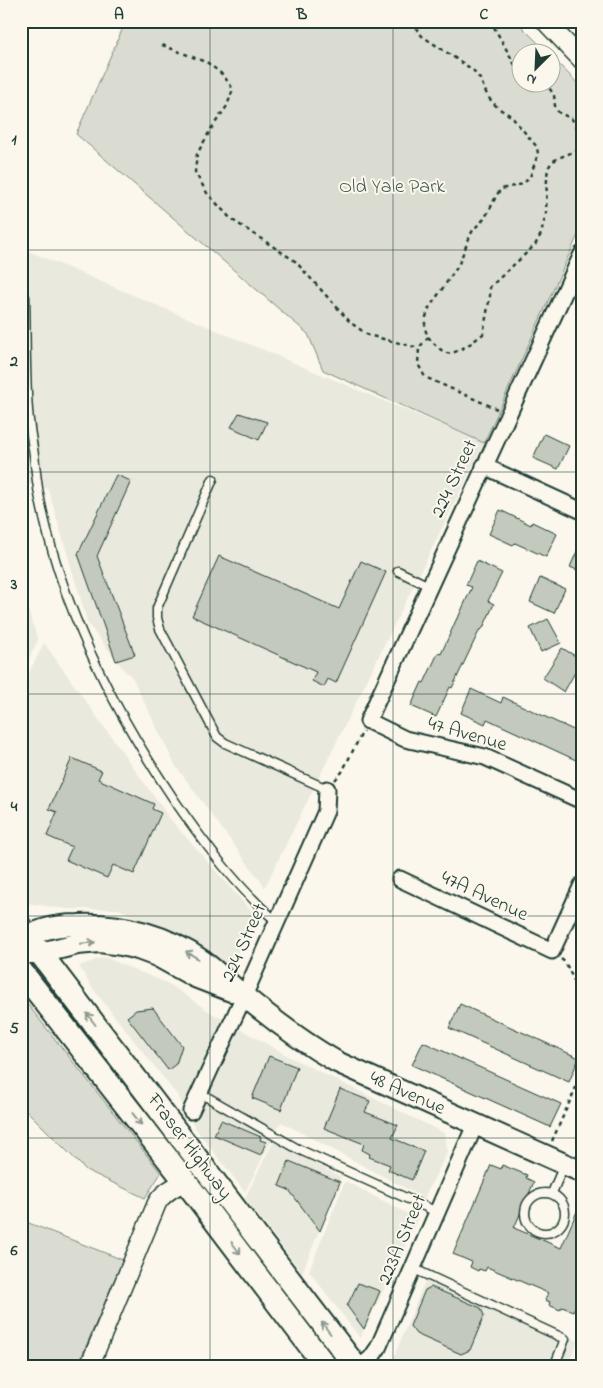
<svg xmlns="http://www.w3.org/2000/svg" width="603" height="1388" viewBox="0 0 603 1388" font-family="'Indie Flower',sans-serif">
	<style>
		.built { fill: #eae9de }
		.green { fill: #dbdcd1; stroke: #7d8c82 }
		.building { fill: #c4c9be; stroke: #1f3d34 }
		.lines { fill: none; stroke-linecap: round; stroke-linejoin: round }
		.service-casing { stroke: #1f3d34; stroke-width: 11 }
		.minor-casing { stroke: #1f3d34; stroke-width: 19 }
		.tertiary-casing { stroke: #1f3d34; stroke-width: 21 }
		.secondary-casing { stroke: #1f3d34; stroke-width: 24 }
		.primary-casing { stroke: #1f3d34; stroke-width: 26 }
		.path { stroke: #1f3d34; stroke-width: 2.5; stroke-dasharray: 4 4; stroke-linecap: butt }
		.service { stroke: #fbf7ec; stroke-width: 8 }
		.minor { stroke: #fbf7ec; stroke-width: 15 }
		.tertiary { stroke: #fbf7ec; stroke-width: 18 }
		.secondary { stroke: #fbf7ec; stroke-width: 20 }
		.primary { stroke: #fbf7ec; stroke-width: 22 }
		.oneway { stroke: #8d9a90 }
		.grid { fill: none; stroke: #1f3d34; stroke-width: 1; stroke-opacity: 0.55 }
		.labels { text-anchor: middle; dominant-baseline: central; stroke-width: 4; stroke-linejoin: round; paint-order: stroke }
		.park-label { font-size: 20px; fill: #455d53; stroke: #fbf7ec }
		.street-label { font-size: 20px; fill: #1f3d34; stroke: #fbf7ec }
		.neatline { fill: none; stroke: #1f3d34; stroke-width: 2 }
		.grid-label { font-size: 16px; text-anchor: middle; font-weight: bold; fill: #1f3d34 }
	</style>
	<rect width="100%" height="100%" fill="#fbf7ec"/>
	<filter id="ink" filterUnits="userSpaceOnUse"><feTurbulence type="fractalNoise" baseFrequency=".02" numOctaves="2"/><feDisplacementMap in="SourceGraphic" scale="10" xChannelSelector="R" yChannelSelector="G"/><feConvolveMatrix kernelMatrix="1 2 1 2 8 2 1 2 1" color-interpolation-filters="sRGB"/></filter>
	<g filter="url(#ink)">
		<g class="built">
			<path d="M21,248L484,443L265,887L175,765L132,677L124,670L88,624L48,489L21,482Z"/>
			<path d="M21,589L38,640L21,675Z"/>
			<path d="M44,643L171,820L257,918L230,966L119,909H66L26,903L21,897V689Z"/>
			<path d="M104,957L169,984L210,1012L290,1057L444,1133L448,1151L424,1198L281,1122L245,1192L196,1129L177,1095L93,989L79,966Z"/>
			<path d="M273,1142L341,1177L302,1273L245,1198Z"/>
			<path d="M345,1181L418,1219L360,1338L309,1271Z"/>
			<path d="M429,1271L578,1341L567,1367H390Z"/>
		</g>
		<g class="green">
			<path d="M126,21H516L547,52H520V82H550L551,56L582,88V226L484,443L323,370L308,334L76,134Z"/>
			<path d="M21,996L161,1173L145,1198L86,1170L21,1105Z"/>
			<path d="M21,1220L123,1260L77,1367H21Z"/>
		</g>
		<g class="building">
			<path d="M239,413L267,422L259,440L231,427Z"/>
			<path d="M544,434L569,446L558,469L533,458Z"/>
			<path d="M116,475L131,481L97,556L135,655L116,661L78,554Z"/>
			<path d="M500,510L531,525L532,522L557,534L546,557L515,543L513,545L489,534Z"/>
			<path d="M582,540V572L570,567Z"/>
			<path d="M219,556L339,609L361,561L386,572L336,683L328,679L324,687L312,681L316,672L192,616Z"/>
			<path d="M477,561L502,573L488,601L494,604L483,628L481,630L480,629L452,688L450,687L436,717L411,706L422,682L424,683L438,653L441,654L457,618H458L472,587L466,585Z"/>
			<path d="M540,578L565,589L554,613L530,602Z"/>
			<path d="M548,619L561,643L541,652L530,628Z"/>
			<path d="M562,648L582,660L564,692L543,678Z"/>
			<path d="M471,689L501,703L503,697L582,734V754L578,761L487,719L485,724L461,713Z"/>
			<path d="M72,758L102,771L98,779L154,804L152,809L161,813L134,874L113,865L107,878L66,860L72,847L47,836L57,812L49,809Z"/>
			<path d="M460,1004L579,1058L569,1082L449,1028Z"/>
			<path d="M153,1008L182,1046L176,1064L168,1070L127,1017L136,1010Z"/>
			<path d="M423,1042L561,1104L550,1127L412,1065Z"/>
			<path d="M269,1056L297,1067L281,1110L252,1098Z"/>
			<path d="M340,1089L370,1101L365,1112L398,1125L392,1138L424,1151L412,1180L388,1170L390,1165L369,1157L370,1154L362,1150L364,1144L324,1128Z"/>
			<path d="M221,1120L261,1137L260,1140L266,1142L261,1155L214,1135Z"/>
			<path d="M289,1161L340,1182L320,1231L289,1190L279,1186Z"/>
			<path d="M491,1165L501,1169L502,1165L527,1175L526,1178L534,1182L514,1228L561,1248L582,1200V1305L577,1303L573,1311L562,1307L560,1310L549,1305L550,1302L545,1300L548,1293L487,1267L485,1271L479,1269L478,1271L470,1267L472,1262L453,1254Z"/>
			<path d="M358,1283L380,1291L364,1329L347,1306Z"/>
			<path d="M431,1287L481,1308L484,1316L470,1350L461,1354L416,1334L410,1326L425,1290Z"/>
		</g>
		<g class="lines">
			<defs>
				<g id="service">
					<path d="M25,297C26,335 25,373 28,410C29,425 32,441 34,455C36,471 37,488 41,504C63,613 115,713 177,804C207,847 238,888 277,922"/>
					<path d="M213,479L157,608V618L160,629L217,737L225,743L327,789"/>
					<path d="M398,571L429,586"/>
					<path d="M200,1093L298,1149L437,1212"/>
					<circle cx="545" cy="1213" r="20"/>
					<path d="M552,1193L564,1165"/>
					<path d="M412,1268L565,1339L554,1367"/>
				</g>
				<g id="minor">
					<path d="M582,254L368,721L405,739L485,757L582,801"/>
					<path d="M484,466L582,511"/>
					<path d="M400,879L552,951L582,885"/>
					<path d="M191,1111L244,996L326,811L327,789"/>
					<path d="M360,1367L371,1358L378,1348L475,1125"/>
				</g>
				<g id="tertiary">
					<path d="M545,21L582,60"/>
					<path d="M89,1367L157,1203C163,1192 175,1187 185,1181"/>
				</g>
				<g id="secondary">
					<path d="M21,942C36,929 59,925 78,925C123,923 167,935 203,961C218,972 230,985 244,996C273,1020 304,1043 337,1062L582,1172"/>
					<path d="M26,953H41L77,944L100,942L122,945L138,949L157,956L195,977L231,991"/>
				</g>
				<g id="primary">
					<path d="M21,928L356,1367"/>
					<path d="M21,971L185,1181L326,1367"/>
				</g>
			</defs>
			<use href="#service" class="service-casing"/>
			<use href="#minor" class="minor-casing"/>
			<use href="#tertiary" class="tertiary-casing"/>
			<use href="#secondary" class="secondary-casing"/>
			<use href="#primary" class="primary-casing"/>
			<g class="path">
				<path d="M273,21L275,24"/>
				<path d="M411,21L422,36L473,70L480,79L488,97L498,108L511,116L537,147L538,154L530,177L523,184L501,189L496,196L491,207L484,219L473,230L470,236L458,266L429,308L425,320V329L428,337L419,348L418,364L425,377L497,409"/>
				<path d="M488,21L494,27L515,65L520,69"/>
				<path d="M162,45L208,63L223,75L233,89L227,106L211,129L197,154L195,172L207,193L231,219L295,261L351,323L368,335L419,348"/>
				<path d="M545,82L554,95L555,106L558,112L572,119L582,137"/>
				<path d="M428,337C433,342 440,351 447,353C457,355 475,340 483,334L490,296V287L535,245L541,234L546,214L547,176L548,168L552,162L558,158L578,150L582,145"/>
				<path d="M335,780L342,772L363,731"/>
				<path d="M561,959L565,962L582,997"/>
				<path d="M552,1141L582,1074"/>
			</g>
			<use href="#service" class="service"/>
			<use href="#minor" class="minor"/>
			<use href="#tertiary" class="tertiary"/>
			<use href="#secondary" class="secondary"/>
			<use href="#primary" class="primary"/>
		</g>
		<defs><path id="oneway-shaft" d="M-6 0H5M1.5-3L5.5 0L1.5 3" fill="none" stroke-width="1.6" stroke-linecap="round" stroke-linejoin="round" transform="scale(1.25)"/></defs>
		<g class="oneway">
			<use href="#oneway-shaft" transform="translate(88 943) rotate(-6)"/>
			<use href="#oneway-shaft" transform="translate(192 955) rotate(-149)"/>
			<use href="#oneway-shaft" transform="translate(91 1019) rotate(-127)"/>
			<use href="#oneway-shaft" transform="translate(137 1119) rotate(52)"/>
			<use href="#oneway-shaft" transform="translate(236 1248) rotate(53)"/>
			<use href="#oneway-shaft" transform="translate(326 1328) rotate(-127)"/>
		</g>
	</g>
	<path class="grid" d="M210,21V1367M393,21V1367M21,250H582M21,472H582M21,694H582M21,916H582M21,1138H582"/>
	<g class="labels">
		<g class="park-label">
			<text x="392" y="187">Old Yale Park</text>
		</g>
		<g class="street-label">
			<text transform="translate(455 479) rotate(-65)">224 Street</text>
			<text transform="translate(467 735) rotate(16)">47 Avenue</text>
			<text transform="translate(484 897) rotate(25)">47A Avenue</text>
			<text transform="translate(245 943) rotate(-66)">224 Street</text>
			<text transform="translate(407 1094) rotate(24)">48 Avenue</text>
			<text transform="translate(189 1147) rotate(53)">Fraser Highway</text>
			<text transform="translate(403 1240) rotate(-67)">223A Street</text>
		</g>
	</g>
	<rect width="603" height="1388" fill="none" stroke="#fbf7ec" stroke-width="55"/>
	<g transform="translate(536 68) rotate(204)"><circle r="24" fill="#fbf7ec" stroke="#a3ada2"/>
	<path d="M0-4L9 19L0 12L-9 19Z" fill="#1f3d34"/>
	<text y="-8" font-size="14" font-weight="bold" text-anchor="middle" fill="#1f3d34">N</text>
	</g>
	<rect x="28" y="28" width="548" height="1332" class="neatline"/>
	<g class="grid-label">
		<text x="119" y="19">A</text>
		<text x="302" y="19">B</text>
		<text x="484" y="19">C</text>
		<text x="14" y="144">1</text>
		<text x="14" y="366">2</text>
		<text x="14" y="589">3</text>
		<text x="14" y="811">4</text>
		<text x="14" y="1033">5</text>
		<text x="14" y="1255">6</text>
	</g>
</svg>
